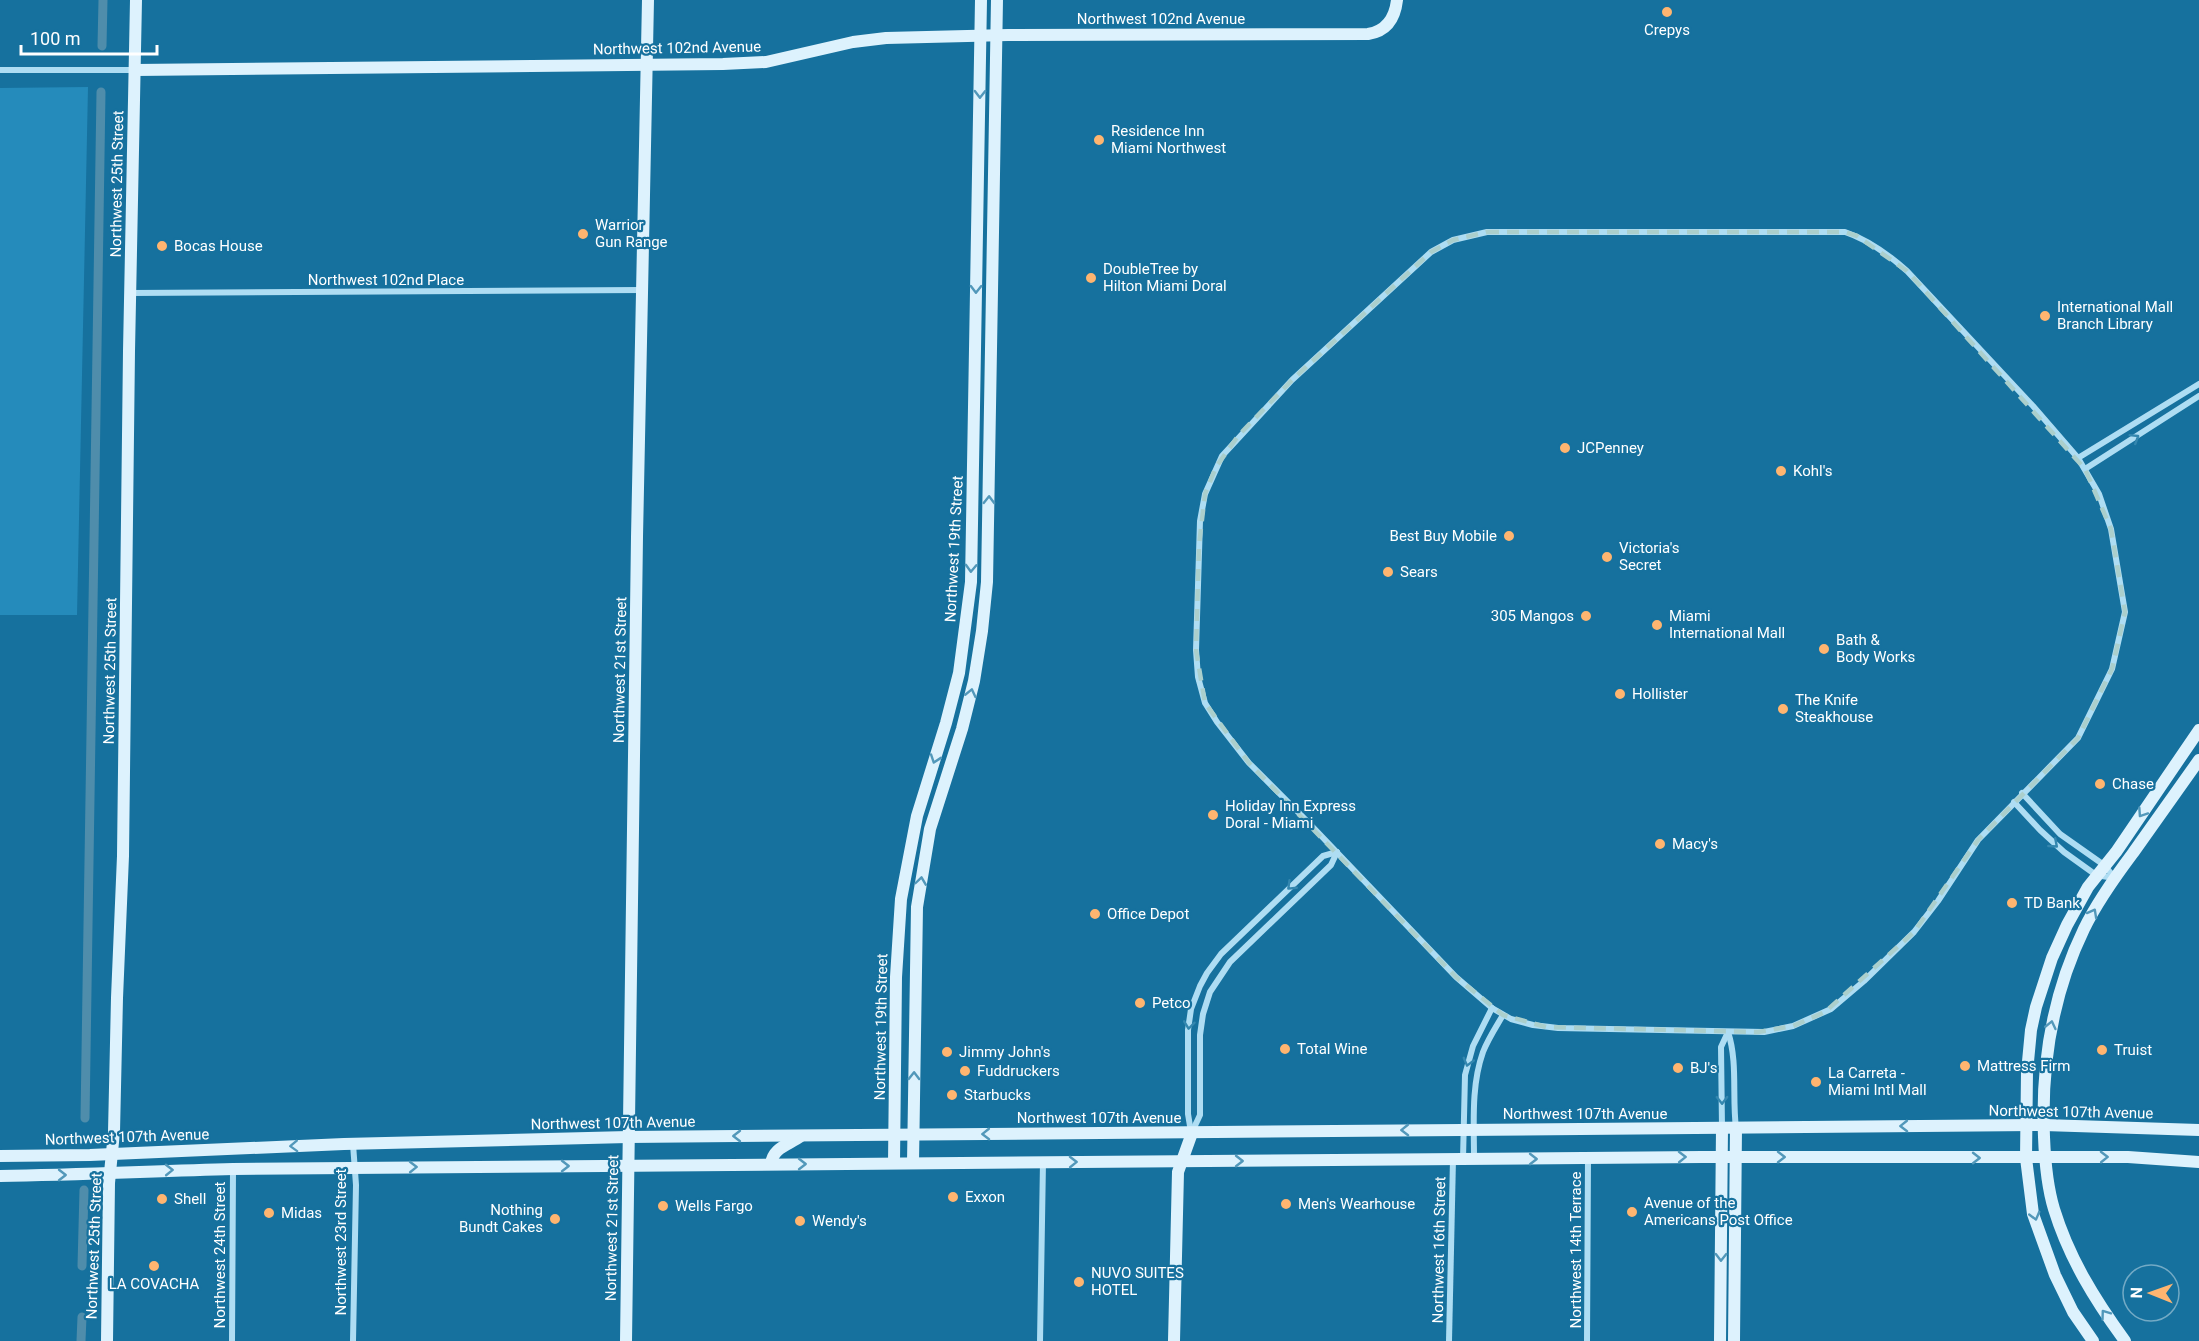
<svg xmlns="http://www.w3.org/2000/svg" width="2199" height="1341" viewBox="0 0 2199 1341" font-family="Roboto,sans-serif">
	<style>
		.green { fill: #258bbb }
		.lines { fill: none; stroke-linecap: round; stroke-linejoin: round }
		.canal { stroke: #4f8dab; stroke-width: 9 }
		.street { stroke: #aeddf3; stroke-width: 6 }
		.secondary { stroke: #ddf2fd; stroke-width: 12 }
		.oneway { stroke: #5298ba }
		.oneway2 { stroke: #3487af }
		.marked { fill: none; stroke: #abcfcc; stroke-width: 4.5; stroke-dasharray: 12 8; stroke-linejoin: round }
		.poi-dot { fill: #ffb570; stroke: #16719e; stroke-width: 2 }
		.labels { text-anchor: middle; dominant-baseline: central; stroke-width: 4.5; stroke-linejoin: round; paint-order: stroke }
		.street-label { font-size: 15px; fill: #fff; stroke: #16719e }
		.poi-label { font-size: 15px; fill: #fff; stroke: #16719e; text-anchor: start }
	</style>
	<rect width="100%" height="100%" fill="#16719e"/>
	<path class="green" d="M88,87L77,615H0V88Z"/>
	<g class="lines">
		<g class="canal">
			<path d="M102,46L103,0"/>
			<path d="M85,1118L101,92"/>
			<path d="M82,1266L84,1190"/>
			<path d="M81,1341L82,1317"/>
		</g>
		<g class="street">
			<path d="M0,70H134"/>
			<path d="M1487,232H1845C1869,240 1888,254 1907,271L2033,406L2078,458L2099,494L2111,529L2125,612L2112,669L2078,738L1978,840L1938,901L1914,932L1864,981L1831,1009L1793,1026L1764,1032L1558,1028L1533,1025L1511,1019L1492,1008L1456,977L1307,821L1249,763L1217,722L1205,703L1198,677L1196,650L1200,521L1205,494L1222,456L1292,380L1431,252L1453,240Z"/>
			<path d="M130,293L642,290"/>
			<path d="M2078,458L2199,384"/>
			<path d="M2085,469L2199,396"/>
			<path d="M2022,793L2060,834L2104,865L2114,877"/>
			<path d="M2014,802L2040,830L2064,852L2096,875L2114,878"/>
			<path d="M1728,1032C1738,1062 1732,1097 1736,1128"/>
			<path d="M1722,1128L1721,1047L1728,1032"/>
			<path d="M1191,1132L1188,1114V1030L1191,1009L1200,986L1207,973L1221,954L1323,856L1337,852"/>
			<path d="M1192,1132L1200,1115V1035L1203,1014L1210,992L1230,962L1331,865L1337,852"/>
			<path d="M353,1144L356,1185L353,1341"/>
			<path d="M1474,1158C1474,1123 1471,1086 1483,1052C1488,1039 1496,1027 1503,1015"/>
			<path d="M1463,1159L1465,1075L1473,1046L1492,1008"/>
			<path d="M232,1341L233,1170"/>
			<path d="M1040,1341L1043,1162"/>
			<path d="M1449,1341L1453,1159"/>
			<path d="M1587,1341L1588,1158"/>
		</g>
		<g class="secondary">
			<path d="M135,70L723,64L766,62L853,42L886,38L1008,35L1368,34C1387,31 1395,18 1397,0"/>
			<path d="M0,1156L90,1155L344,1144L628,1137L2044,1125L2199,1130"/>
			<path d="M894,1163L896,977L901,899L917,816L946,723L959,673L971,582L981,0"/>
			<path d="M913,1163L917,907L930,829L962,729L974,681L982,631L987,582L997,0"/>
			<path d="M771,1164C773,1147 789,1145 801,1136"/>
			<path d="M0,1176C78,1175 155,1171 233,1169L1702,1157H2128L2199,1162"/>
			<path d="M107,1341L109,1183L114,1132L117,998L123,856L129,351L136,0"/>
			<path d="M626,1341L637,537L648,0"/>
			<path d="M1174,1341L1178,1172L1192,1133"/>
			<path d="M1720,1341L1722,1128"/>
			<path d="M1734,1341L1736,1128"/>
			<path d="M2093,1341L2073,1312L2055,1275L2033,1214L2026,1158L2027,1072L2031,1030L2036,1007L2052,958L2067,925L2088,887L2116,852L2199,730"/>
			<path d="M2125,1341C2095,1300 2069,1258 2054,1209C2047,1186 2045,1162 2044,1137C2041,1065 2052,995 2084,929C2097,902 2115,877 2133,853C2155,822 2177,791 2199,760"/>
		</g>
	</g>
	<defs><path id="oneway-chevron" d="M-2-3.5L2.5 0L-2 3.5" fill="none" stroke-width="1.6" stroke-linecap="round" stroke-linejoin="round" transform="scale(1.5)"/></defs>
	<g class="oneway">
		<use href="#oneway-chevron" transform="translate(980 94) rotate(91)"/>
		<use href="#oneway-chevron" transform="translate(976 289) rotate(91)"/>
		<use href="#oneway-chevron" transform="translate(989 500) rotate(-89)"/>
		<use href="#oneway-chevron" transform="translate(971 568) rotate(92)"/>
		<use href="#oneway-chevron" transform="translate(971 693) rotate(-77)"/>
		<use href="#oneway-chevron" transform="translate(935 759) rotate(109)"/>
		<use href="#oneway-chevron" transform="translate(2142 813) rotate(124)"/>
		<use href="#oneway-chevron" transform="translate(921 881) rotate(-82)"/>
		<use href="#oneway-chevron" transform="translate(2093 913) rotate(-61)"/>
		<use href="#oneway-chevron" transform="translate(2051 1025) rotate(-77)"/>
		<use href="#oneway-chevron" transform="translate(914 1076) rotate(-89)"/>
		<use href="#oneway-chevron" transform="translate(1904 1126) rotate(179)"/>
		<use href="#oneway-chevron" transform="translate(1405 1130) rotate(179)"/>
		<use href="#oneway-chevron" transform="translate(986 1134) rotate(179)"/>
		<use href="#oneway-chevron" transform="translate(737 1136) rotate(180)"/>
		<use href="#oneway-chevron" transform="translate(294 1146) rotate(178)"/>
		<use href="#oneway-chevron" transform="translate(1682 1157) rotate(-1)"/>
		<use href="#oneway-chevron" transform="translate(1781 1157)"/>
		<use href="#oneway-chevron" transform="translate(2104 1157) rotate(-1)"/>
		<use href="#oneway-chevron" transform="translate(1976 1158)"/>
		<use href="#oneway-chevron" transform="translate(1533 1159)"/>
		<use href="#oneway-chevron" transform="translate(1239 1161)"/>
		<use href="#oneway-chevron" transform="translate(1073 1162) rotate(-1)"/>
		<use href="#oneway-chevron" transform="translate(802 1164)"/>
		<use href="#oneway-chevron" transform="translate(565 1166)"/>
		<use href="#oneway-chevron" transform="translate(413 1167) rotate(-1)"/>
		<use href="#oneway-chevron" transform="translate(169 1170) rotate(-1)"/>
		<use href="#oneway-chevron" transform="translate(62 1175)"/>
		<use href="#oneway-chevron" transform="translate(2035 1216) rotate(75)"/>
		<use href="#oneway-chevron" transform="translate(1721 1257) rotate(91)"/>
		<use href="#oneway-chevron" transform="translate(2105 1314) rotate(-126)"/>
	</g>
	<g class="oneway2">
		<use href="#oneway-chevron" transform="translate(2135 438) rotate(-32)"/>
		<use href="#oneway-chevron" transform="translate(2054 844) rotate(41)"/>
		<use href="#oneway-chevron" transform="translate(1291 886) rotate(136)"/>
		<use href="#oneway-chevron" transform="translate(1189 1025) rotate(97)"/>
		<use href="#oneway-chevron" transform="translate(1468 1062) rotate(105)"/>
		<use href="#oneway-chevron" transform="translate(1722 1100) rotate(89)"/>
	</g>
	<path class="marked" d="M1487,232H1845L1857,236L1907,271L2085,469L2111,529L2125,612L2112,669L2078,738L1978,840L1914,932L1825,1012L1793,1026L1758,1032L1546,1027L1503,1015L1456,977L1249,763L1205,703L1196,650L1199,545L1205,494L1216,467L1238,436L1292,380L1431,252L1453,240Z"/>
	<g class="poi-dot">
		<circle cx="1667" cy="12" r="6"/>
		<circle cx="1099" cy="140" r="6"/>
		<circle cx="583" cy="234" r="6"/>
		<circle cx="162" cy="246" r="6"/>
		<circle cx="1091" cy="278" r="6"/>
		<circle cx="2045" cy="316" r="6"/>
		<circle cx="1565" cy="448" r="6"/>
		<circle cx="1781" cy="471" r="6"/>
		<circle cx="1509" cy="536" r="6"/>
		<circle cx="1607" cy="557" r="6"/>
		<circle cx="1388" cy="572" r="6"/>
		<circle cx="1586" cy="616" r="6"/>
		<circle cx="1657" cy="625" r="6"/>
		<circle cx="1824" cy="649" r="6"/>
		<circle cx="1620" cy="694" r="6"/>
		<circle cx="1783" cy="709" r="6"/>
		<circle cx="2100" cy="784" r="6"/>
		<circle cx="1213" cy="815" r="6"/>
		<circle cx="1660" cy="844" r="6"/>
		<circle cx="2012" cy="903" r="6"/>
		<circle cx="1095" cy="914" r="6"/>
		<circle cx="1140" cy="1003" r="6"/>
		<circle cx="1285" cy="1049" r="6"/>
		<circle cx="2102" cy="1050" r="6"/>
		<circle cx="947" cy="1052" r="6"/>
		<circle cx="1965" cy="1066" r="6"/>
		<circle cx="1678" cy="1068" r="6"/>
		<circle cx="965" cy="1071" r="6"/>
		<circle cx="1816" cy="1082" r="6"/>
		<circle cx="952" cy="1095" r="6"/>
		<circle cx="953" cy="1197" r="6"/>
		<circle cx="162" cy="1199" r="6"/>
		<circle cx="1286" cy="1204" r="6"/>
		<circle cx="663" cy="1206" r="6"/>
		<circle cx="1632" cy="1212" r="6"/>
		<circle cx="269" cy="1213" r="6"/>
		<circle cx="555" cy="1219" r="6"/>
		<circle cx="800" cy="1221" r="6"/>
		<circle cx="154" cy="1266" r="6"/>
		<circle cx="1079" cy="1282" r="6"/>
	</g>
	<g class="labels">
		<g class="street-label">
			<text x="1161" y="19">Northwest 102nd Avenue</text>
			<text transform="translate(677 48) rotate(-1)">Northwest 102nd Avenue</text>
			<text transform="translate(117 184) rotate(-89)">Northwest 25th Street</text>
			<text x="386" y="280">Northwest 102nd Place</text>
			<text transform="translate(954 549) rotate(-87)">Northwest 19th Street</text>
			<text transform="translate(620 670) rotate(-89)">Northwest 21st Street</text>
			<text transform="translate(110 671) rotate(-89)">Northwest 25th Street</text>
			<text transform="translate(881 1027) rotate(-89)">Northwest 19th Street</text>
			<text transform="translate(2071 1112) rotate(1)">Northwest 107th Avenue</text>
			<text x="1585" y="1114">Northwest 107th Avenue</text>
			<text x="1099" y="1118">Northwest 107th Avenue</text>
			<text transform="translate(613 1123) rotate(-1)">Northwest 107th Avenue</text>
			<text transform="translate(127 1137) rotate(-2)">Northwest 107th Avenue</text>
			<text transform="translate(612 1228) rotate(-89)">Northwest 21st Street</text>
			<text transform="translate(341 1242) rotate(-90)">Northwest 23rd Street</text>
			<text transform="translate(94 1246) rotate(-88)">Northwest 25th Street</text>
			<text transform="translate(1439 1250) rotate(-89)">Northwest 16th Street</text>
			<text transform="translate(1576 1250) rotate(-90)">Northwest 14th Terrace</text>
			<text transform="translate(220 1255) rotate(-90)">Northwest 24th Street</text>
		</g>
		<g class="poi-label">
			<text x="1667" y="30" text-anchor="middle">Crepys</text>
			<text x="1111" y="131">Residence Inn<tspan x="1111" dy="17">Miami Northwest</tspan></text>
			<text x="595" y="225">Warrior<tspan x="595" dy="17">Gun Range</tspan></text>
			<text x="174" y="246">Bocas House</text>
			<text x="1103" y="269">DoubleTree by<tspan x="1103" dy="17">Hilton Miami Doral</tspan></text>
			<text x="2057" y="307">International Mall<tspan x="2057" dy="17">Branch Library</tspan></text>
			<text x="1577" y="448">JCPenney</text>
			<text x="1793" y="471">Kohl's</text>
			<text x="1497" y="536" text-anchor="end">Best Buy Mobile</text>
			<text x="1619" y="548">Victoria's<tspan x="1619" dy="17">Secret</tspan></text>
			<text x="1400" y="572">Sears</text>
			<text x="1574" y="616" text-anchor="end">305 Mangos</text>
			<text x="1669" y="616">Miami<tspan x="1669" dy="17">International Mall</tspan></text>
			<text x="1836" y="640">Bath &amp;<tspan x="1836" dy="17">Body Works</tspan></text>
			<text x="1632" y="694">Hollister</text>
			<text x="1795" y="700">The Knife<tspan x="1795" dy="17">Steakhouse</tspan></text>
			<text x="2112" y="784">Chase</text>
			<text x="1225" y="806">Holiday Inn Express<tspan x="1225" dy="17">Doral - Miami</tspan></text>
			<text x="1672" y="844">Macy's</text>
			<text x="2024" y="903">TD Bank</text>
			<text x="1107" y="914">Office Depot</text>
			<text x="1152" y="1003">Petco</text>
			<text x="1297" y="1049">Total Wine</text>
			<text x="2114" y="1050">Truist</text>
			<text x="959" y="1052">Jimmy John's</text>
			<text x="1977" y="1066">Mattress Firm</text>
			<text x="1690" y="1068">BJ's</text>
			<text x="977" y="1071">Fuddruckers</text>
			<text x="1828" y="1073">La Carreta -<tspan x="1828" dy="17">Miami Intl Mall</tspan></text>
			<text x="964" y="1095">Starbucks</text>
			<text x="965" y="1197">Exxon</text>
			<text x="174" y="1199">Shell</text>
			<text x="1644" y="1203">Avenue of the<tspan x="1644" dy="17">Americans Post Office</tspan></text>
			<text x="1298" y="1204">Men's Wearhouse</text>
			<text x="675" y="1206">Wells Fargo</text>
			<text x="543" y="1210" text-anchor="end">Nothing<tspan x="543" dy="17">Bundt Cakes</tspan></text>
			<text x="281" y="1213">Midas</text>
			<text x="812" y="1221">Wendy's</text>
			<text x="1091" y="1273">NUVO SUITES<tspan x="1091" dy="17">HOTEL</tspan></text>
			<text x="154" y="1284" text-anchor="middle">LA COVACHA</text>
		</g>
	</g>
	<g transform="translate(2151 1293) rotate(271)"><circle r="28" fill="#16719e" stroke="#73aac5" stroke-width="1.5"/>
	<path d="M0-4.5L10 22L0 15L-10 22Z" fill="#ffb570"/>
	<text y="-9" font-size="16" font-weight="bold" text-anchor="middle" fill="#ffffff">N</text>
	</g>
	<path d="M21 45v9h136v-9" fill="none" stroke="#ffffff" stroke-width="3"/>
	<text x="30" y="45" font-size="18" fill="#ffffff" stroke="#16719e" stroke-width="4.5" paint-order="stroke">100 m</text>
</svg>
